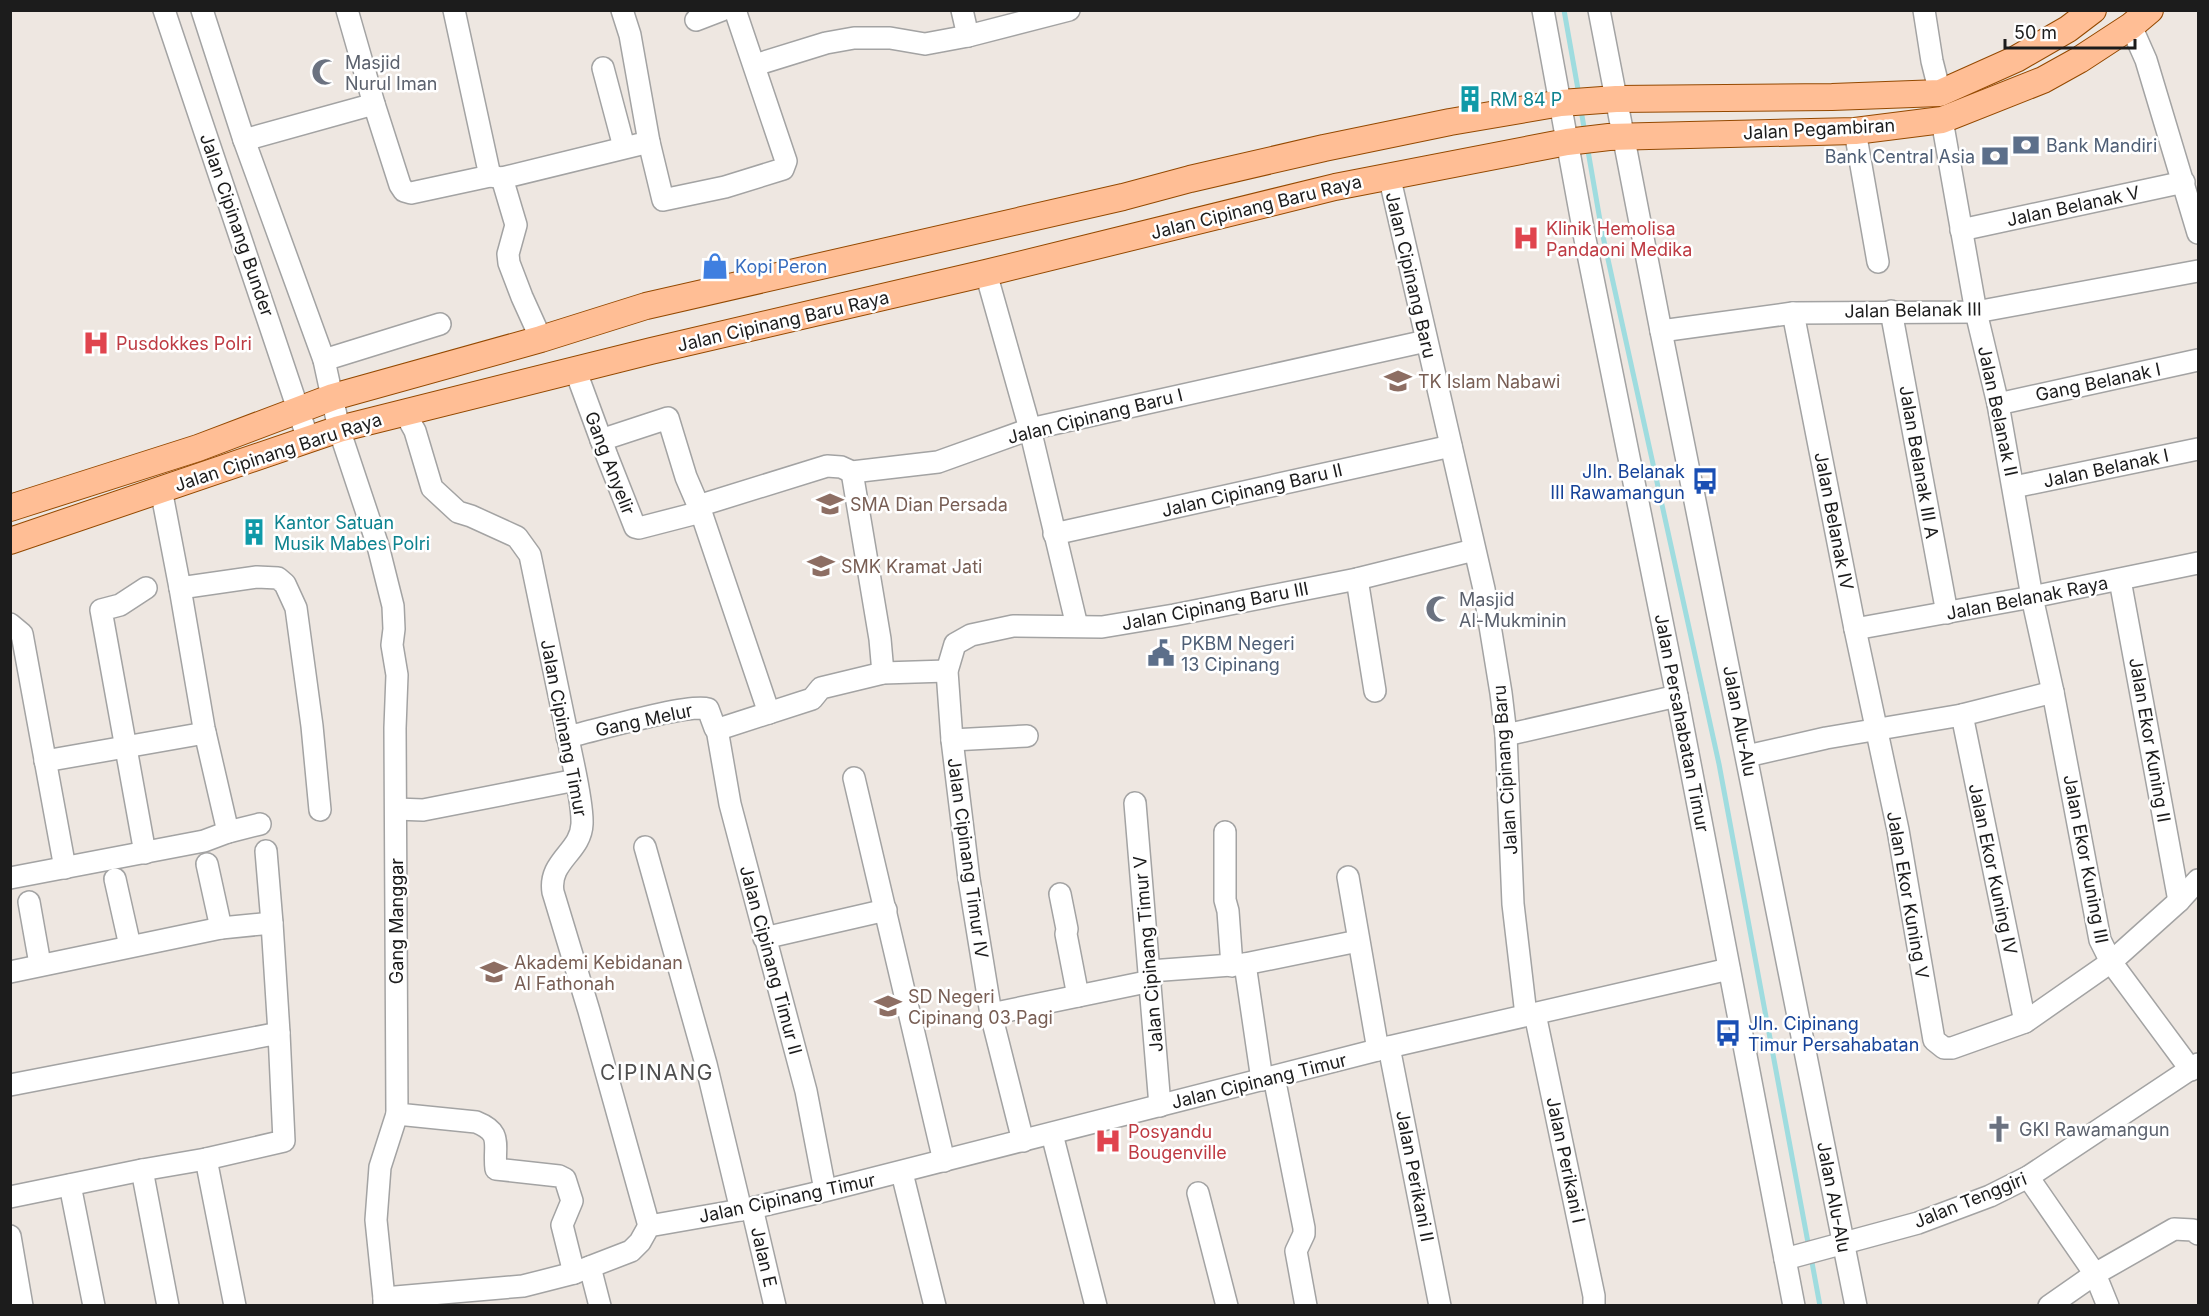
<svg xmlns="http://www.w3.org/2000/svg" width="2209" height="1316" viewBox="0 0 2209 1316" font-family="Inter,sans-serif">
	<style>
		.lines { fill: none; stroke-linecap: round; stroke-linejoin: round }
		.stream { stroke: #9fdcdf; stroke-width: 5 }
		.minor-casing { stroke: #a3a3a3; stroke-width: 24 }
		.major-casing { stroke: #944900; stroke-width: 28 }
		.minor { stroke: #fff; stroke-width: 21 }
		.major { stroke: #ffbe95; stroke-width: 26 }
		.labels { text-anchor: middle; dominant-baseline: central; stroke-width: 5; stroke-linejoin: round; paint-order: stroke }
		.worship-label { font-size: 18px; fill: #5b616d; stroke: #fff; text-anchor: start }
		.culture-label { font-size: 18px; fill: #0d838f; stroke: #fff; text-anchor: start }
		.street-label { font-size: 18px; fill: #1c1c1c; stroke: #fff }
		.service-label { font-size: 18px; fill: #4e5e75; stroke: #fff; text-anchor: start }
		.health-label { font-size: 18px; fill: #be3a42; stroke: #fff; text-anchor: start }
		.shop-label { font-size: 18px; fill: #366cbe; stroke: #fff; text-anchor: start }
		.education-label { font-size: 18px; fill: #785e54; stroke: #fff; text-anchor: start }
		.transit-label { font-size: 18px; fill: #164399; stroke: #fff; text-anchor: end }
		.quarter-label { font-size: 21px; letter-spacing: 1.5px; fill: #4f4f4f; stroke: #fff }
	</style>
	<rect width="100%" height="100%" fill="#eee7e1"/>
	<g class="lines">
		<g class="stream">
			<path d="M1564,10L1579,95"/>
			<path d="M1581,110L1585,133"/>
			<path d="M1587,145L1602,232L1719,764L1809,1248"/>
			<path d="M1811,1257L1820,1306"/>
		</g>
		<defs>
			<g id="minor">
				<path d="M164,10L308,439"/>
				<path d="M202,10L244,140L324,360L339,429L378,546L393,606L394,629L392,645L397,675L395,728L397,1114L476,1122C504,1133 493,1145 496,1169L559,1176L565,1179L572,1201L562,1225L574,1273"/>
				<path d="M347,10L374,104L400,185L404,191L411,193L490,176L454,10"/>
				<path d="M962,10L968,36"/>
				<path d="M1543,10L1585,239L1677,696L1794,1306"/>
				<path d="M1599,10L1661,331L1856,1306"/>
				<path d="M1924,10L1932,61L1940,93"/>
				<path d="M696,20L722,10"/>
				<path d="M2131,26L2146,60L2198,233"/>
				<path d="M755,65L826,43L854,38H890L925,44L968,36L1069,10"/>
				<path d="M603,68L624,147"/>
				<path d="M1942,120L1976,312L1998,404L2032,597L2053,692L2100,940L2111,962L2191,1070"/>
				<path d="M1855,131L1878,262"/>
				<path d="M244,140L374,104"/>
				<path d="M649,142L663,200L725,187L783,169L786,161L735,10"/>
				<path d="M1389,175L1484,589L1501,693L1506,735L1513,904L1526,1015"/>
				<path d="M490,176L502,178L649,142L630,35L622,10"/>
				<path d="M502,178L516,225L508,254L509,263L522,297L541,339"/>
				<path d="M1961,230L2184,182"/>
				<path d="M986,273L1030,429L1077,626"/>
				<path d="M1891,311L1947,613"/>
				<path d="M1793,313L1855,629L1898,830L1934,1040L1944,1048H1952L2025,1022L2111,962L2179,901L2198,880"/>
				<path d="M1661,331L1793,313L1976,312L2198,271"/>
				<path d="M324,360L440,324"/>
				<path d="M575,369L607,456L635,527L639,528L701,512"/>
				<path d="M1998,404L2198,360"/>
				<path d="M405,413L415,431L432,488L458,512L471,516L517,537L530,555C543,617 556,680 569,743C573,764 583,803 582,824C581,852 548,861 553,892L589,1011L649,1226"/>
				<path d="M601,440L668,418L686,477L701,512L769,713"/>
				<path d="M852,472L880,639L883,673"/>
				<path d="M2014,487L2198,449"/>
				<path d="M161,489L180,588L257,577L278,578L285,584L296,608L312,726L320,810"/>
				<path d="M698,506L827,466L841,467L852,472L938,462L1030,429L1426,341"/>
				<path d="M1054,534L1451,446"/>
				<path d="M1357,579L1375,691"/>
				<path d="M2120,580L2179,901"/>
				<path d="M180,588L204,728L228,832"/>
				<path d="M10,624L22,634L65,868"/>
				<path d="M1855,629L2032,597L2198,563"/>
				<path d="M1962,715L2025,1022"/>
				<path d="M717,729L730,804L806,1091L825,1190"/>
				<path d="M1506,735L1677,696"/>
				<path d="M567,737C594,731 688,703 708,709L715,728L719,729L812,699L821,688L883,673L947,671"/>
				<path d="M952,740L1027,736"/>
				<path d="M1747,756L1826,738L1962,715L2053,692"/>
				<path d="M45,761L205,733"/>
				<path d="M854,778L944,1161"/>
				<path d="M1135,803L1160,1106"/>
				<path d="M396,809L423,810L576,780"/>
				<path d="M1225,832V900L1228,911L1232,966"/>
				<path d="M645,847L706,1064L741,1210"/>
				<path d="M266,851L272,923"/>
				<path d="M145,853L101,610L120,605L146,588"/>
				<path d="M207,864L221,928"/>
				<path d="M1348,877L1378,1050"/>
				<path d="M10,878L204,841L228,832L260,824"/>
				<path d="M115,879L130,946"/>
				<path d="M1060,894L1067,929L1066,934L1078,996"/>
				<path d="M29,902L40,964"/>
				<path d="M764,938L886,910"/>
				<path d="M1245,964L1262,1080"/>
				<path d="M1150,971L1245,964L1358,941"/>
				<path d="M10,972L221,928L272,923L279,1033"/>
				<path d="M991,1014L1151,981"/>
				<path d="M1535,1014L1594,1296V1306"/>
				<path d="M1389,1047L1440,1306"/>
				<path d="M1274,1077L1304,1228V1234L1296,1251L1306,1306"/>
				<path d="M10,1085L279,1033L284,1141L206,1159L142,1170L10,1197"/>
				<path d="M1052,1134L1096,1306"/>
				<path d="M1023,1141L991,1014L969,879L952,740L947,671L955,644L971,635L1013,626L1102,627L1174,615L1357,579L1474,550"/>
				<path d="M206,1159L235,1306"/>
				<path d="M142,1170L168,1306"/>
				<path d="M902,1173L935,1306"/>
				<path d="M2028,1177L2095,1274L2108,1306"/>
				<path d="M70,1185L94,1306"/>
				<path d="M1198,1193L1227,1306"/>
				<path d="M752,1208L775,1306"/>
				<path d="M10,1236L22,1306"/>
				<path d="M1785,1259L1918,1223L1990,1196L2028,1177L2198,1064"/>
				<path d="M590,1267L600,1306"/>
				<path d="M384,1298L376,1220L380,1167L397,1114"/>
				<path d="M384,1306V1298L523,1286L574,1273L631,1251L640,1242L649,1226L752,1208L812,1194L1389,1047L1729,969"/>
				<path d="M2049,1306L2095,1274L2174,1229L2193,1230L2198,1234"/>
			</g>
			<g id="major">
				<path d="M10,508L198,448L333,397L541,339L646,306L1123,197L1190,179L1324,148L1450,122L1561,103L1616,99L1832,97L1940,93L2016,59L2068,29L2093,10"/>
				<path d="M10,541L339,429L651,351L986,273L1335,187L1567,142L1609,137L1855,131L1942,120L2043,80L2079,60L2131,26L2150,10"/>
			</g>
		</defs>
		<use href="#minor" class="minor-casing"/>
		<use href="#major" class="major-casing"/>
		<use href="#minor" class="minor"/>
		<use href="#major" class="major"/>
	</g>
	<defs>
		<symbol id="mosque-bare" viewBox="-9 -9 18 18"><path d="M3.5-4.9A6 6 0 1 0 3.5 4.9A5 5 0 1 1 3.5-4.9Z" fill="#6b7280" stroke="#fff" stroke-width="2.5" paint-order="stroke"/></symbol>
		<symbol id="building-bare" viewBox="-9 -9 18 18"><path d="M-4-6H4V6H1V3H-1V6H-4ZM-2.5-4.3h1.7v1.8h-1.7ZM.8-4.3h1.7v1.8H.8ZM-2.5-1h1.7V.8h-1.7ZM.8-1h1.7V.8H.8Z" fill="#0f9aa8" stroke="#fff" stroke-width="2.5" paint-order="stroke"/></symbol>
		<symbol id="bank-bare" viewBox="-9 -9 18 18"><path d="M-6-4H6V4H-6ZM0-2.3a2.3 2.3 0 1 0 0 4.6a2.3 2.3 0 1 0 0-4.6Z" fill="#5c6f8a" stroke="#fff" stroke-width="2.5" paint-order="stroke"/></symbol>
		<symbol id="hospital-bare" viewBox="-9 -9 18 18"><path d="M-5-5h3v3.5h4V-5h3V5h-3V1.5h-4V5h-3Z" fill="#e0444e" stroke="#fff" stroke-width="2.5" paint-order="stroke"/></symbol>
		<symbol id="shop-bare" viewBox="-9 -9 18 18"><path d="M-5-2.5h2.3a2.7 3.5 0 0 1 5.4 0H5L5.5 6h-11ZM-1.5-2.5h3a1.5 2.3 0 0 0-3 0Z" fill="#3f7fe0" stroke="#fff" stroke-width="2.5" paint-order="stroke"/></symbol>
		<symbol id="school-bare" viewBox="-9 -9 18 18"><path d="M0-5L7-2L0 1L-7-2ZM-4 1L0 2.5L4 1V4Q0 6-4 4Z" fill="#8d6e63" stroke="#fff" stroke-width="2.5" paint-order="stroke"/></symbol>
		<symbol id="bus-bare" viewBox="-9 -9 18 18"><path d="M-5-6H5V4H4V6H2V4H-2V6H-4V4H-5ZM-3.5-4V0h7V-4ZM-3.5 1.2v1.5H-2V1.2ZM2 1.2v1.5H3.5V1.2Z" fill="#1a4fb4" stroke="#fff" stroke-width="2.5" paint-order="stroke"/></symbol>
		<symbol id="civic-bare" viewBox="-9 -9 18 18"><path d="M-.6-6.5H3V-4.5H.6V-3L4-1V1h2V6H-6V1h2V-1L-.6-3ZM-1.2 2.5V6h2.4V2.5Z" fill="#5c6f8a" stroke="#fff" stroke-width="2.5" paint-order="stroke"/></symbol>
		<symbol id="university-bare" viewBox="-9 -9 18 18"><path d="M0-5L7-2L0 1L-7-2ZM-4 1L0 2.5L4 1V4Q0 6-4 4Z" fill="#8d6e63" stroke="#fff" stroke-width="2.5" paint-order="stroke"/></symbol>
		<symbol id="church-bare" viewBox="-9 -9 18 18"><path d="M-1.2-6h2.4v3.5h3.3v2.4h-3.3V6h-2.4V-.1h-3.3v-2.4h3.3Z" fill="#6b7280" stroke="#fff" stroke-width="2.5" paint-order="stroke"/></symbol>
	</defs>
	<g fill-rule="evenodd">
		<use href="#mosque-bare" x="306" y="53" width="38" height="38"/>
		<use href="#building-bare" x="1451" y="80" width="38" height="38"/>
		<use href="#bank-bare" x="2007" y="126" width="38" height="38"/>
		<use href="#bank-bare" x="1976" y="137" width="38" height="38"/>
		<use href="#hospital-bare" x="1507" y="219" width="38" height="38"/>
		<use href="#shop-bare" x="696" y="247" width="38" height="38"/>
		<use href="#hospital-bare" x="77" y="324" width="38" height="38"/>
		<use href="#school-bare" x="1379" y="362" width="38" height="38"/>
		<use href="#bus-bare" x="1686" y="462" width="38" height="38"/>
		<use href="#school-bare" x="811" y="485" width="38" height="38"/>
		<use href="#building-bare" x="235" y="513" width="38" height="38"/>
		<use href="#school-bare" x="802" y="547" width="38" height="38"/>
		<use href="#mosque-bare" x="1420" y="590" width="38" height="38"/>
		<use href="#civic-bare" x="1142" y="634" width="38" height="38"/>
		<use href="#university-bare" x="475" y="953" width="38" height="38"/>
		<use href="#school-bare" x="869" y="987" width="38" height="38"/>
		<use href="#bus-bare" x="1709" y="1014" width="38" height="38"/>
		<use href="#church-bare" x="1980" y="1110" width="38" height="38"/>
		<use href="#hospital-bare" x="1089" y="1122" width="38" height="38"/>
	</g>
	<g class="labels">
		<g class="worship-label">
			<text x="345" y="62">Masjid<tspan x="345" dy="21">Nurul Iman</tspan></text>
			<text x="1459" y="599">Masjid<tspan x="1459" dy="21">Al-Mukminin</tspan></text>
			<text x="2019" y="1129">GKI Rawamangun</text>
		</g>
		<g class="culture-label">
			<text x="1490" y="99">RM 84 P</text>
			<text x="274" y="522">Kantor Satuan<tspan x="274" dy="21">Musik Mabes Polri</tspan></text>
		</g>
		<g class="street-label">
			<text transform="translate(1819 129) rotate(-3)">Jalan Pegambiran</text>
			<text transform="translate(2073 206) rotate(-12)">Jalan Belanak V</text>
			<text transform="translate(1256 207) rotate(-14)">Jalan Cipinang Baru Raya</text>
			<text transform="translate(237 225) rotate(71)">Jalan Cipinang Bunder</text>
			<text transform="translate(1411 275) rotate(77)">Jalan Cipinang Baru</text>
			<text transform="translate(1913 310) rotate(-1)">Jalan Belanak III</text>
			<text transform="translate(783 321) rotate(-13)">Jalan Cipinang Baru Raya</text>
			<text transform="translate(2098 382) rotate(-12)">Gang Belanak I</text>
			<text transform="translate(1998 411) rotate(78)">Jalan Belanak II</text>
			<text transform="translate(1095 416) rotate(-14)">Jalan Cipinang Baru I</text>
			<text transform="translate(278 452) rotate(-18)">Jalan Cipinang Baru Raya</text>
			<text transform="translate(1919 462) rotate(80)">Jalan Belanak III A</text>
			<text transform="translate(610 463) rotate(69)">Gang Anyelir</text>
			<text transform="translate(2106 468) rotate(-12)">Jalan Belanak I</text>
			<text transform="translate(1252 490) rotate(-13)">Jalan Cipinang Baru II</text>
			<text transform="translate(1834 521) rotate(79)">Jalan Belanak IV</text>
			<text transform="translate(2027 598) rotate(-11)">Jalan Belanak Raya</text>
			<text transform="translate(1215 606) rotate(-11)">Jalan Cipinang Baru III</text>
			<text transform="translate(644 720) rotate(-12)">Gang Melur</text>
			<text transform="translate(1740 721) rotate(79)">Jalan Alu-Alu</text>
			<text transform="translate(1682 723) rotate(79)">Jalan Persahabatan Timur</text>
			<text transform="translate(564 728) rotate(79)">Jalan Cipinang Timur</text>
			<text transform="translate(2150 740) rotate(80)">Jalan Ekor Kuning II</text>
			<text transform="translate(1505 770) rotate(-94)">Jalan Cipinang Baru</text>
			<text transform="translate(968 858) rotate(82)">Jalan Cipinang Timur IV</text>
			<text transform="translate(2086 859) rotate(79)">Jalan Ekor Kuning III</text>
			<text transform="translate(1993 869) rotate(78)">Jalan Ekor Kuning IV</text>
			<text transform="translate(1908 895) rotate(80)">Jalan Ekor Kuning V</text>
			<text transform="translate(396 921) rotate(-90)">Gang Manggar</text>
			<text transform="translate(1148 954) rotate(-95)">Jalan Cipinang Timur V</text>
			<text transform="translate(771 960) rotate(75)">Jalan Cipinang Timur II</text>
			<text transform="translate(1259 1081) rotate(-14)">Jalan Cipinang Timur</text>
			<text transform="translate(1566 1160) rotate(78)">Jalan Perikani I</text>
			<text transform="translate(1415 1176) rotate(79)">Jalan Perikani II</text>
			<text transform="translate(1834 1197) rotate(79)">Jalan Alu-Alu</text>
			<text transform="translate(787 1198) rotate(-12)">Jalan Cipinang Timur</text>
			<text transform="translate(1970 1200) rotate(-22)">Jalan Tenggiri</text>
			<text transform="translate(764 1257) rotate(77)">Jalan E</text>
		</g>
		<g class="service-label">
			<text x="2046" y="145">Bank Mandiri</text>
			<text x="1975" y="156" text-anchor="end">Bank Central Asia</text>
			<text x="1181" y="643">PKBM Negeri<tspan x="1181" dy="21">13 Cipinang</tspan></text>
		</g>
		<g class="health-label">
			<text x="1546" y="228">Klinik Hemolisa<tspan x="1546" dy="21">Pandaoni Medika</tspan></text>
			<text x="116" y="343">Pusdokkes Polri</text>
			<text x="1128" y="1131">Posyandu<tspan x="1128" dy="21">Bougenville</tspan></text>
		</g>
		<g class="shop-label">
			<text x="735" y="266">Kopi Peron</text>
		</g>
		<g class="education-label">
			<text x="1418" y="381">TK Islam Nabawi</text>
			<text x="850" y="504">SMA Dian Persada</text>
			<text x="841" y="566">SMK Kramat Jati</text>
			<text x="514" y="962">Akademi Kebidanan<tspan x="514" dy="21">Al Fathonah</tspan></text>
			<text x="908" y="996">SD Negeri<tspan x="908" dy="21">Cipinang 03 Pagi</tspan></text>
		</g>
		<g class="transit-label">
			<text x="1685" y="471">Jln. Belanak<tspan x="1685" dy="21">III Rawamangun</tspan></text>
			<text x="1748" y="1023" text-anchor="start">Jln. Cipinang<tspan x="1748" dy="21">Timur Persahabatan</tspan></text>
		</g>
		<g class="quarter-label">
			<text x="657" y="1072">CIPINANG</text>
		</g>
	</g>
	<rect width="2209" height="1316" fill="none" stroke="#1c1c1c" stroke-width="24"/>
	<path d="M2005 39v9h130v-9" fill="none" stroke="#1c1c1c" stroke-width="3"/>
	<text x="2014" y="39" font-size="18" fill="#1c1c1c" stroke="#ffffff" stroke-width="4.5" paint-order="stroke">50 m</text>
</svg>
